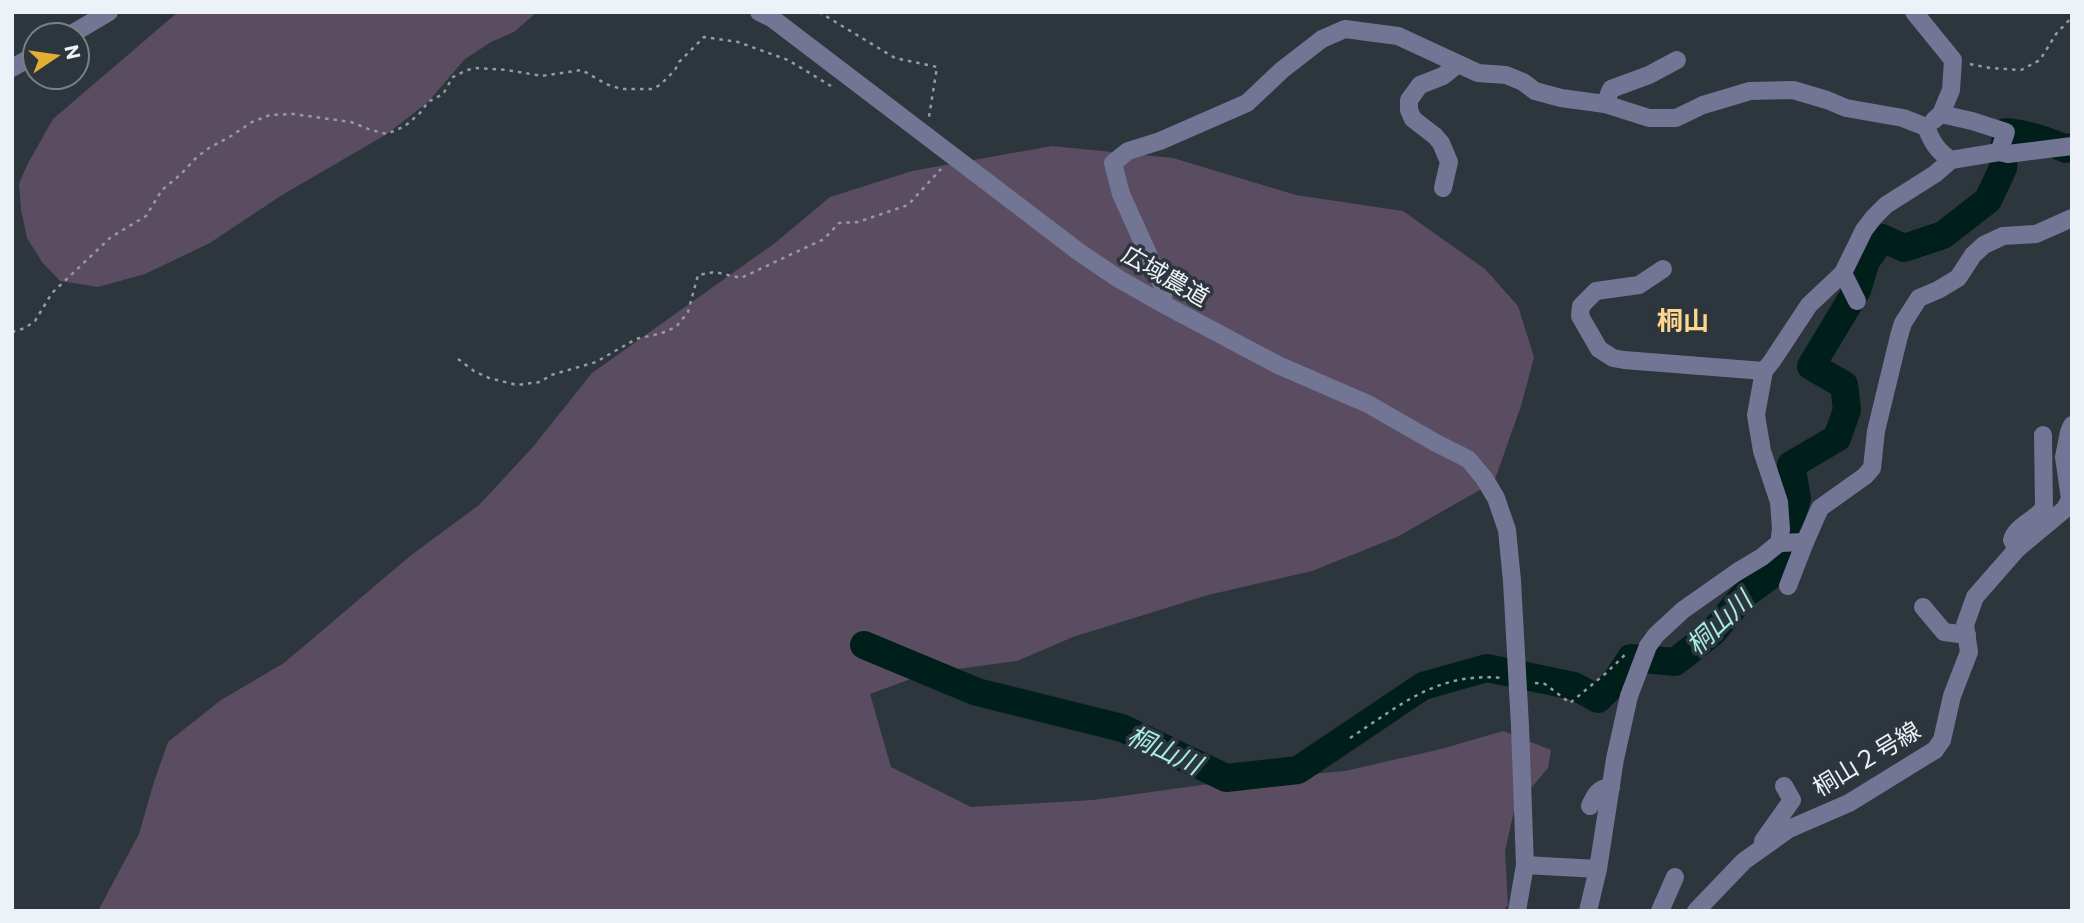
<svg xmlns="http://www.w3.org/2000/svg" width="2084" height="923" viewBox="0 0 2084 923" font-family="Commissioner,'Noto Sans JP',sans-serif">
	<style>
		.green { fill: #5a4c61 }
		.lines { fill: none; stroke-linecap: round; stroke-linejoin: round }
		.river { stroke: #011f1a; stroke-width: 28 }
		.path { stroke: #949ba1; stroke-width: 2.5; stroke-dasharray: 3.5 5; stroke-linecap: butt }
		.minor { stroke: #737594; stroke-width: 18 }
		.minor-bridge { stroke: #737594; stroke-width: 18 }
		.labels { text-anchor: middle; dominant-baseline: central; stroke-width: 7; stroke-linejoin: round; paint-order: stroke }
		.street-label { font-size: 24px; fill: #ecf2f7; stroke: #2d353d }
		.neighbourhood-label { font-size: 26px; font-weight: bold; fill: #fdd78f; stroke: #2d353d }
		.water-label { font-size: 26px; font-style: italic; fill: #a4eee1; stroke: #2d353d }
	</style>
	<rect width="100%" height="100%" fill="#2d353d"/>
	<g class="green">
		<path d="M178,12H537L514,32L491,42L465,59L428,102L387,134L282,195L210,243L145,274L98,287L60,281L42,262L27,238L21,210L19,184L27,165L53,119Z"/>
		<path d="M1052,146L1173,158L1296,195L1403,211L1485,269L1518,306L1534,357L1521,406L1494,482L1397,537L1312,571L1208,595L1073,637L1017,661L927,673L870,694L891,767L971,807L1093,800L1216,783L1345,771L1441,749L1503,731L1551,750L1548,768L1515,807L1505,851L1508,905L1503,911H98L139,834L153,785L168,742L221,700L284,663L410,556L479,505L532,448L592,373L775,243L830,197L912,171Z"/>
	</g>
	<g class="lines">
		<path class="river" d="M864,645L977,692L1122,728L1226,778L1298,770L1423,686L1487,668L1574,686L1598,699L1616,681L1631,658L1675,662L1713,632L1745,594L1774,573L1797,498L1791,465L1837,438L1847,410L1844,385L1811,366L1857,290L1866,261L1882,238L1904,248L1943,235L1988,200L2003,168L2006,132C2028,134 2046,140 2066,149L2072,147"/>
		<g class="path">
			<path d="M819,12L895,58L937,67L929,117"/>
			<path d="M1970,64L1990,68L2021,70L2040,60L2056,34L2072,17"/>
			<path d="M12,332L25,328L35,321L52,293L111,237L146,216L162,190L180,175L197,157L209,148L231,136L252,122L270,115L293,114L351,122L371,130L387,134L405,126L420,113L428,102L443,94L453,77L467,70L476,68L507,70L542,76L582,70L606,84L621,89H652L660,85L675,70L679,62L704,37L738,42L788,60L831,86"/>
			<path d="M458,359L474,371L489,378L517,385L540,382L551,375L596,362L636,339L662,333L676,327L688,312L698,275L715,272L741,278L824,239L839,223L858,222L908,205L941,169"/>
			<path d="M1535,683L1545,684L1570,703L1605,674L1628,652"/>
			<path d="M1350,738C1401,705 1437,672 1501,678"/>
		</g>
		<g class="minor">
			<path d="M759,12L773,19L1079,252L1119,279L1163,304L1278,365L1368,404L1436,443L1468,459L1484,478L1496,498L1507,530L1512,581"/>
			<path d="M1914,12L1953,60L1951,90L1941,114"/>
			<path d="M70,35L109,12"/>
			<path d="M12,68L35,55"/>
			<path d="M1605,104L1611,89L1649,75L1677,60"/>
			<path d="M1934,120L1941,114L1972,121L2006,132L1999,152"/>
			<path d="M1443,188L1449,162L1441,143L1435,136L1413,119L1409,110V100L1420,85L1443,76L1458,64"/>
			<path d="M1663,269L1639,285L1596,291L1581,306L1580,316L1599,349L1613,358L1624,360L1764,371"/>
			<path d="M1843,273L1857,301"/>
			<path d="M1163,304V287L1121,194L1113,163L1128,151L1160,141L1247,103L1282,70L1322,39L1345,29L1398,36L1478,73L1506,75L1523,82L1535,91L1561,98L1605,104L1649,118H1676L1703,105L1750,91L1793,90L1827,100L1846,108L1903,118L1926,127C1932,142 1937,151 1951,160L1999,152L2008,154L2072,146"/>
			<path d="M1779,543L1805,542L1820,508L1865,476L1872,468L1876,431L1899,336L1903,323L1919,298L1938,290L1958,278L1973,255L1984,245L2003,236L2036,234L2072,218"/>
			<path d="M2017,549L2012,540C2016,526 2034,521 2044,508L2043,435"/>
			<path d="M1788,586L1805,542"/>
			<path d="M1923,607L1944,632L1967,635"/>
			<path d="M1590,806C1595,795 1598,788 1611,787"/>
			<path d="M1763,841L1792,800L1784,786"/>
			<path d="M1525,865L1598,869"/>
			<path d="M1517,911L1525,865L1520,726"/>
			<path d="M1588,911L1598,869L1615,759L1629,696L1648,646L1656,635L1683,610L1737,572L1762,557L1779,543L1781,529L1779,502L1762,451L1756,415L1764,371L1772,361L1809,305L1843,273L1864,230L1874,217L1886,205L1935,174L1951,160"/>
			<path d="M1660,911L1675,877"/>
			<path d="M1696,911L1744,861L1789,829L1849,803L1935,750L1942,740L1952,696L1969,652L1965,625L1975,597L2017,549L2065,509L2070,499L2064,457L2069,432L2072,425"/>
		</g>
		<path class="minor-bridge" d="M1512,581L1520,726"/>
	</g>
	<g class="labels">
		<g class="street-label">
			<text transform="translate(1166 275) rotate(30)">広域農道</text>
			<text transform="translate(1866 758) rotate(-31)">桐山２号線</text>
		</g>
		<g class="neighbourhood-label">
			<text x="1683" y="319">桐山</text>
		</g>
		<g class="water-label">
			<text transform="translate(1718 622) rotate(-43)">桐山川</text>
			<text transform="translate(1165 749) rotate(25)">桐山川</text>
		</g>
	</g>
	<rect width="2084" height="923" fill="none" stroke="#ecf2f7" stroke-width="28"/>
	<g transform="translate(56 56) rotate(77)"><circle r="33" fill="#2d353d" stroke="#798187" stroke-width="2"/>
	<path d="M0-5L12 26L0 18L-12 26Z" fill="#e4ae35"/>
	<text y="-10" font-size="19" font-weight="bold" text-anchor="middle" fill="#ecf2f7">N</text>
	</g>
</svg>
